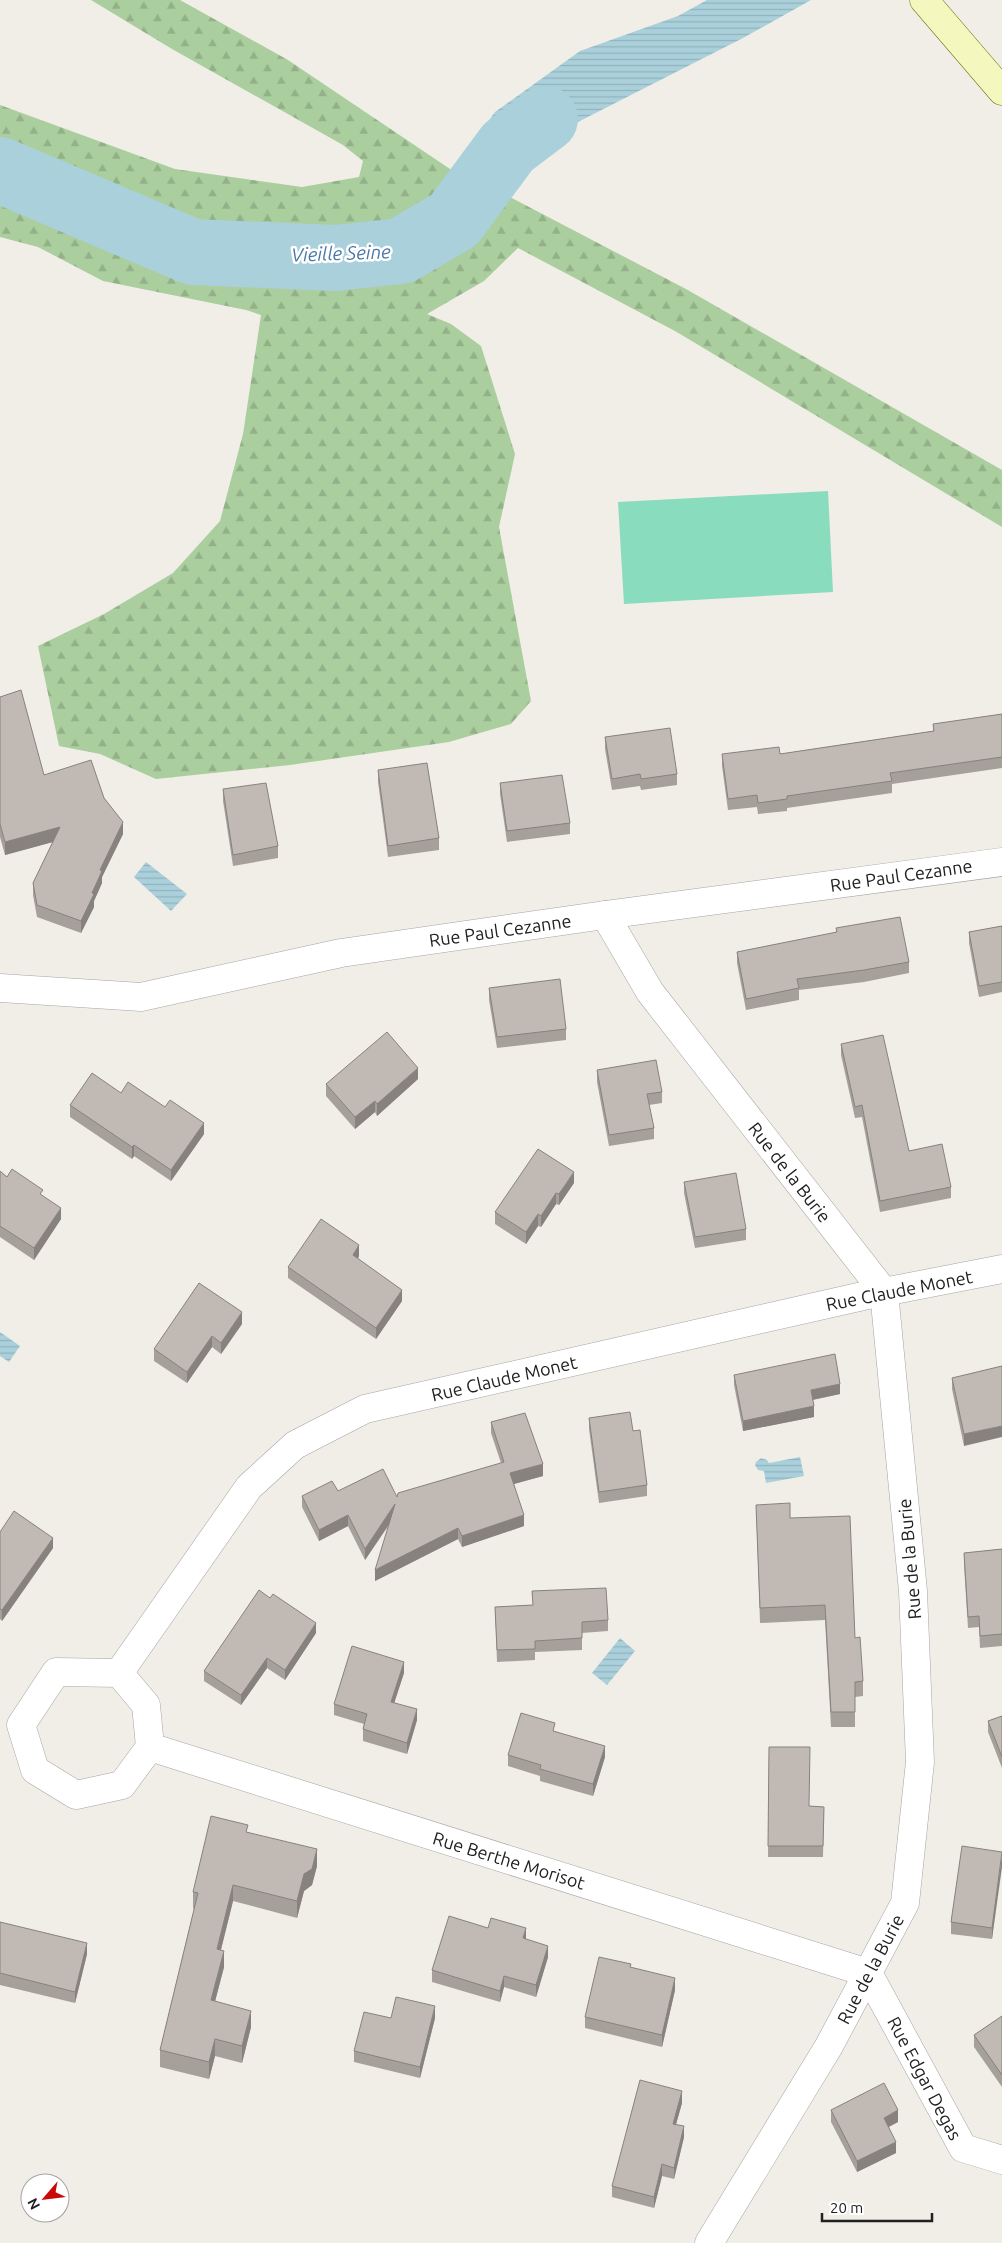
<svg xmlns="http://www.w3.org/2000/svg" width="1002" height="2243" viewBox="0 0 1002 2243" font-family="Ubuntu,sans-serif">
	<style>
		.forest { fill: url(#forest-firs) }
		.pitch { fill: #89dcbd }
		.water { fill: url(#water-rules) }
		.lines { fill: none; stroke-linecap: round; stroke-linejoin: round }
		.river { stroke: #aad0dc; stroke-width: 66 }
		.street-casing { stroke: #a5a5a5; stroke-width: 29 }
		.secondary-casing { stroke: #697609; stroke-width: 29 }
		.street { stroke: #fff; stroke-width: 28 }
		.secondary { stroke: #f4f8be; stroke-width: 28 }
		.wall { fill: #a6a09b }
		.shaded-wall { fill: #87827e }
		.building { fill: #c1bab4; stroke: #87827e }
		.labels { text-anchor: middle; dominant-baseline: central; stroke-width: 5; stroke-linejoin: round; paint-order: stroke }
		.street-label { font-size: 18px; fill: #212121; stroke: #fff }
		.water-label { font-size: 19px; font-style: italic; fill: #4c78a6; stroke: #fff }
	</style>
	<defs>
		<pattern id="forest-firs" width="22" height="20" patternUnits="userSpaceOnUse" patternTransform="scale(1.25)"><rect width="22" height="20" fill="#abce9e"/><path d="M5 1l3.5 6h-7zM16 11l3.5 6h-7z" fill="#93b188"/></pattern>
		<pattern id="water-rules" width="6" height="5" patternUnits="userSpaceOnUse" patternTransform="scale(1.25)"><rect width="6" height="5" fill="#aad0dc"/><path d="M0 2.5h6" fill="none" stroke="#92b2bc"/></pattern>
	</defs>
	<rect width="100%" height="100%" fill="#f1eee7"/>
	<g class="forest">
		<path d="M91,0H180L288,60L453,171L428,214L406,231L352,243L189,221L84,176L0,145V105L175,169L302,187L359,177L363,161L343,145L172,49Z"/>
		<path d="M0,194L146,254L294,278L396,270L448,251L504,194L686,289L1002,470V527L675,331L518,248L484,281L427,314L451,324L481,346L515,454L499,527L531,701L511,724L449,742L290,765L156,779L100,754L59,746L38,646L104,614L173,573L220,521L243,434L261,315L246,310L103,281L38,247L0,237Z"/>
	</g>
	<path class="pitch" d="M828,491L833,592L624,604L618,502Z"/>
	<g class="water">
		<path d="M707,0H811L743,38L576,123L544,147L504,194L453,171L495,112L580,51L678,16Z"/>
		<path d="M146,862L187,894L171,911L134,877Z"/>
		<path d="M0,1332L20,1346L9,1362L0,1356Z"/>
		<path d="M800,1457L804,1476L766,1483L764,1471L758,1470L755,1465L756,1462L761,1458L767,1460L769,1463Z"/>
		<path d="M620,1638L635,1651L607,1685L592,1673Z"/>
	</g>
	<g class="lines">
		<path class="river" d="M0,170L193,252L335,258L401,251L454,220L508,147L545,119"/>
		<defs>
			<g id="street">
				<path d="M605,915L650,992L884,1292L913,1591L920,1762L905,1903L829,2046L709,2243"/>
				<path d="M0,988L141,997L341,953L605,915L1002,862"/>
				<path d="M56,1672L119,1673L146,1705L150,1747L122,1785L76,1795L35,1770L21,1725Z"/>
				<path d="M119,1673L249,1487L295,1445L365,1409L863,1296L1002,1269"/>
				<path d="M150,1747L868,1973"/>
				<path d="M868,1973L963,2148L1002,2160"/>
			</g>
			<path id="secondary" d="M924,0L1002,91"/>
		</defs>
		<use href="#street" class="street-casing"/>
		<use href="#secondary" class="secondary-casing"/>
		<use href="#street" class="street"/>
		<use href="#secondary" class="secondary"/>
	</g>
	<g class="wall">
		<path d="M0,697L44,775L104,798L123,834L102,877V883L94,901V907L81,933L37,917L33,895V883L53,842L5,855L0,837Z"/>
		<path d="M1002,714V768L892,784V793L787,808V811L758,814L757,807L728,810L722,766V754H780L933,731V724Z"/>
		<path d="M605,737L677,774V785L641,790L640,786L612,790L605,749Z"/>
		<path d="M378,770L439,838V850L388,857L378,782Z"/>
		<path d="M500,783L570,823V834L507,842L500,794Z"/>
		<path d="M223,789L278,846V858L233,866L223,801Z"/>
		<path d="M1002,926V992L979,997L969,943V932Z"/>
		<path d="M836,928L909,962V973L864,982L799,990V1000L746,1010L737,963V952L836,933Z"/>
		<path d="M489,988L566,1029V1040L497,1048L489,1000Z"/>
		<path d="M841,1044L909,1151L951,1187V1198L880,1212L862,1117L855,1118L841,1055Z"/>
		<path d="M597,1070L662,1092V1103L649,1105L654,1128V1139L609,1146L597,1082Z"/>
		<path d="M418,1079L377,1116L375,1112L355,1129L326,1096V1084Z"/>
		<path d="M121,1093L204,1134L171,1181L134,1156L132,1159L70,1117V1105Z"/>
		<path d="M0,1171L7,1177L43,1196L61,1219L34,1260L0,1237Z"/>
		<path d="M684,1182L746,1229V1240L695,1248L684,1193Z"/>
		<path d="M574,1183L559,1205L556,1204L541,1227L538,1226L526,1244L495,1224V1212Z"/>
		<path d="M359,1256L358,1259L402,1301L376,1339L288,1278V1267Z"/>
		<path d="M242,1324L221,1354L212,1347L187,1383L154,1361V1349Z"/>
		<path d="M1002,1366L964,1446L952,1389V1378Z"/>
		<path d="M734,1375L840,1394L813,1400L814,1417L743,1431L734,1385Z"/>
		<path d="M589,1418L633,1431L647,1485V1496L599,1503L589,1429Z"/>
		<path d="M491,1422L543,1476L514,1484L524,1526L462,1547L458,1539L375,1581L389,1525L365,1560L348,1526L319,1541L302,1507V1496L338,1491L397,1497L501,1463L491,1433Z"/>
		<path d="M756,1505L790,1518L855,1638L863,1681V1696L855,1697V1727H831L825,1620L760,1623Z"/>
		<path d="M0,1532L53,1548L2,1621L0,1619Z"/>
		<path d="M1002,1549V1646L980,1648L979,1627L968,1628L964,1564V1553Z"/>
		<path d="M532,1591L608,1620V1631L582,1633V1650L535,1652V1660L497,1662L495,1607L533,1605Z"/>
		<path d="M316,1633L285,1680L267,1668L241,1705L204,1681V1671Z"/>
		<path d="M404,1673L394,1702L417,1720L407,1754L363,1741V1729L364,1724L334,1715V1704Z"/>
		<path d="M1002,1716V1768L988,1732V1721Z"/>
		<path d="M555,1731L605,1757L593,1796L540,1781V1776L508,1766V1755Z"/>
		<path d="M769,1747L809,1806L824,1807L823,1857H768Z"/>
		<path d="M248,1832L317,1866L312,1885L304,1891L297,1918L233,1901L221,1950L224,1967L215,2001L251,2027L242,2063L215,2056L209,2079L160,2067V2050L194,1909L193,1908V1892Z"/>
		<path d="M1002,1852L992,1939L951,1934V1922Z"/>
		<path d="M0,1922L87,1954L75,2003L0,1985Z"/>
		<path d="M526,1939L548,1957L536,1997L504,1987L500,2002L432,1982V1970Z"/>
		<path d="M675,1990L662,2047L585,2028V2017Z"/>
		<path d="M1002,2016V2087L974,2047V2035Z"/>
		<path d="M435,2018L420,2078L354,2062V2051Z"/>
		<path d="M682,2103L676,2124L684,2137L674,2179L662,2176L654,2208L612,2197V2186Z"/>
		<path d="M831,2110L898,2122L889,2127L896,2153L857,2172L831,2122Z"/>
	</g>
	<g class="shaded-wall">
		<path d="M123,822V834L102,877V883L94,901V907L81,933V921L100,870Z"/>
		<path d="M60,827V840L5,855V842Z"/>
		<path d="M418,1068V1079L377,1116V1104Z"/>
		<path d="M375,1101V1112L355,1129V1117Z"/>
		<path d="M204,1123V1134L171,1181V1170Z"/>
		<path d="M134,1145V1156L132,1159V1147Z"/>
		<path d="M574,1172V1183L559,1205V1194Z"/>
		<path d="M556,1193V1204L541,1227V1216Z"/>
		<path d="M61,1208V1219L34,1260V1248Z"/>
		<path d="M538,1214V1226L526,1244V1232Z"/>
		<path d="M359,1245V1256L353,1266V1255Z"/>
		<path d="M402,1290V1301L376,1339V1328Z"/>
		<path d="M242,1312V1324L221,1354V1343Z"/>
		<path d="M212,1336V1347L187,1383V1372Z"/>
		<path d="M840,1384V1394L811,1400V1390Z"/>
		<path d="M814,1406V1417L743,1431V1421Z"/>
		<path d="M1002,1426V1437L964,1446V1434Z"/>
		<path d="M543,1464V1476L510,1485V1473Z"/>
		<path d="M395,1504V1515L365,1560V1549Z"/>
		<path d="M348,1515V1526L319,1541V1530Z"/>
		<path d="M524,1515V1526L462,1547V1536Z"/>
		<path d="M458,1528V1539L375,1581V1570Z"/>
		<path d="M53,1538V1548L2,1621V1610Z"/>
		<path d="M316,1623V1633L285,1680V1670Z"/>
		<path d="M267,1658V1668L241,1705V1695Z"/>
		<path d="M404,1662V1673L391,1713V1702Z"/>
		<path d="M417,1709V1720L407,1754V1743Z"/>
		<path d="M605,1746V1757L593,1796V1784Z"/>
		<path d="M317,1849V1866L312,1885L304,1891L297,1918V1901L304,1874Z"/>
		<path d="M1002,1855V1867L992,1939V1928Z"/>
		<path d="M233,1885V1901L217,1965V1949Z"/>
		<path d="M526,1928V1940L523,1938Z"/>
		<path d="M87,1943V1954L75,2003V1992Z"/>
		<path d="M548,1946V1957L536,1997V1985Z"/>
		<path d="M224,1951V1967L211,2017V2000Z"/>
		<path d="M504,1976V1987L500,2002V1991Z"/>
		<path d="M675,1978V1990L662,2047V2035Z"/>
		<path d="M435,2006V2018L420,2078V2067Z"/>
		<path d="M251,2011V2027L242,2063V2046Z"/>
		<path d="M215,2039V2056L209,2079V2062Z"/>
		<path d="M682,2091V2103L673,2135V2124Z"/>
		<path d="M898,2110V2122L884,2129V2118Z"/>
		<path d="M684,2126V2137L674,2179V2168Z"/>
		<path d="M896,2142V2153L857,2172V2161Z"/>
		<path d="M662,2164V2176L654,2208V2197Z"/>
	</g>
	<g class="building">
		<path d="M21,690L44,775L91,760L104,798L123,822L100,870L102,871L92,893L94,894L81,921L37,905L33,883L60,827L5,842L0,824V697Z"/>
		<path d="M1002,714V757L890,773L892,781L787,796V799L758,803L757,795L728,799L722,754L779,747L780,754L934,731L933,724Z"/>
		<path d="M670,728L677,774L641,779L640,774L612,779L605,737Z"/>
		<path d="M427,763L439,838L388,846L378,770Z"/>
		<path d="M562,775L570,823L507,831L500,783Z"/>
		<path d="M266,783L278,846L233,855L223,789Z"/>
		<path d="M900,917L909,962L864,970L797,979L799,988L746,999L737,952L837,932L836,928Z"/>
		<path d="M1002,926V982L979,986L969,932Z"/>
		<path d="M560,979L566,1029L497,1037L489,988Z"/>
		<path d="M387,1032L418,1068L377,1104L375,1101L355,1117L326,1084Z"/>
		<path d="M883,1035L909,1151L942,1144L951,1187L880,1201L862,1105L855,1107L841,1044Z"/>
		<path d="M656,1060L662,1092L647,1094L654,1128L609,1135L597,1070Z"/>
		<path d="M92,1073L121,1093L128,1082L165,1107L170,1100L204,1123L171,1170L134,1145L132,1147L70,1105Z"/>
		<path d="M538,1149L574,1172L559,1194L556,1193L541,1216L538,1214L526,1232L495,1212Z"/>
		<path d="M12,1169L43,1190L40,1194L61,1208L34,1248L0,1226V1171L7,1177Z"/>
		<path d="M736,1173L746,1229L695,1237L684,1182Z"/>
		<path d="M321,1219L359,1245L353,1255L402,1290L376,1328L288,1267Z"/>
		<path d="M199,1283L242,1312L221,1343L212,1336L187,1372L154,1349Z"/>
		<path d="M835,1354L840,1384L811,1390L814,1406L743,1421L734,1375Z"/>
		<path d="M1002,1366V1426L964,1434L952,1378Z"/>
		<path d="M630,1412L633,1431L640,1430L647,1485L599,1492L589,1418Z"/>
		<path d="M525,1413L543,1464L510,1473L524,1515L462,1536L458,1528L375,1570L395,1504L365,1549L348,1515L319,1530L302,1496L332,1481L338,1491L383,1469L397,1497L398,1493L504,1462L491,1422Z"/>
		<path d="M790,1503V1518L850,1516L855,1638L860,1637L863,1681L855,1682V1712H831L825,1605L760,1608L756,1505Z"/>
		<path d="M14,1511L53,1538L2,1610L0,1609V1532Z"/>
		<path d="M1002,1549V1634L980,1636L979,1616L968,1617L964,1553Z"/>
		<path d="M606,1588L608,1620L582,1622V1638L535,1641V1649L497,1650L495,1607L533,1605L532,1591Z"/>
		<path d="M259,1590L270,1598L273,1594L316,1623L285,1670L267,1658L241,1695L204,1671Z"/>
		<path d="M352,1646L404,1662L391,1702L417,1709L407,1743L363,1729L367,1714L334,1704Z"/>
		<path d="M521,1713L555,1723L553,1731L605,1746L593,1784L540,1769L541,1765L508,1755Z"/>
		<path d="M1002,1716V1757L988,1721Z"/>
		<path d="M769,1747H810L809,1806L824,1807L823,1846H768Z"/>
		<path d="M211,1816L248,1825L246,1832L317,1849L312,1869L304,1874L297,1901L233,1885L217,1949L224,1951L211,2000L251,2011L242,2046L215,2039L209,2062L160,2050L198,1893L193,1892Z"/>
		<path d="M962,1846L1002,1852L992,1928L951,1922Z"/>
		<path d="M449,1916L488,1928L491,1918L526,1928L523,1938L548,1946L536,1985L504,1976L500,1991L432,1970Z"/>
		<path d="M0,1922L87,1943L75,1992L0,1973Z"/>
		<path d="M599,1957L631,1964L630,1967L675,1978L662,2035L585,2017Z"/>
		<path d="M396,1997L435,2006L420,2067L354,2051L364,2012L391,2018Z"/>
		<path d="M1002,2016V2075L974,2035Z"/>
		<path d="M640,2080L682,2091L673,2124L684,2126L674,2168L662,2164L654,2197L612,2186Z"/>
		<path d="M884,2083L898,2110L884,2118L896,2142L857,2161L831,2110Z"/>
	</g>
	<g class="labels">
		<g class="street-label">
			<text transform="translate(901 875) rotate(-8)">Rue Paul Cezanne</text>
			<text transform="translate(500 930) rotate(-8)">Rue Paul Cezanne</text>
			<text transform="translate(790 1172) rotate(52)">Rue de la Burie</text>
			<text transform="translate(899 1290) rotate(-11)">Rue Claude Monet</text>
			<text transform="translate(504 1378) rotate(-13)">Rue Claude Monet</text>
			<text transform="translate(909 1559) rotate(-95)">Rue de la Burie</text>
			<text transform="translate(509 1860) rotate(17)">Rue Berthe Morisot</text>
			<text transform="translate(870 1969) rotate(-62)">Rue de la Burie</text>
			<text transform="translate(925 2078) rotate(62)">Rue Edgar Degas</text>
		</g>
		<g class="water-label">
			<text transform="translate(341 253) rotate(-2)">Vieille Seine</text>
		</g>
	</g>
	<g transform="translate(45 2198) rotate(242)"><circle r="24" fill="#ffffff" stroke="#a6a6a6"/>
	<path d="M0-4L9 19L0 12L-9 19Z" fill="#ca0a07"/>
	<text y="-8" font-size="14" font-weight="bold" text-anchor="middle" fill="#212121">N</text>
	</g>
	<path d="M822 2213v8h110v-8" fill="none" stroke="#212121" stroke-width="2.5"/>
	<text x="830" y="2213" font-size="15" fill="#212121" stroke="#ffffff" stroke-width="4" paint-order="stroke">20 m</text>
</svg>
